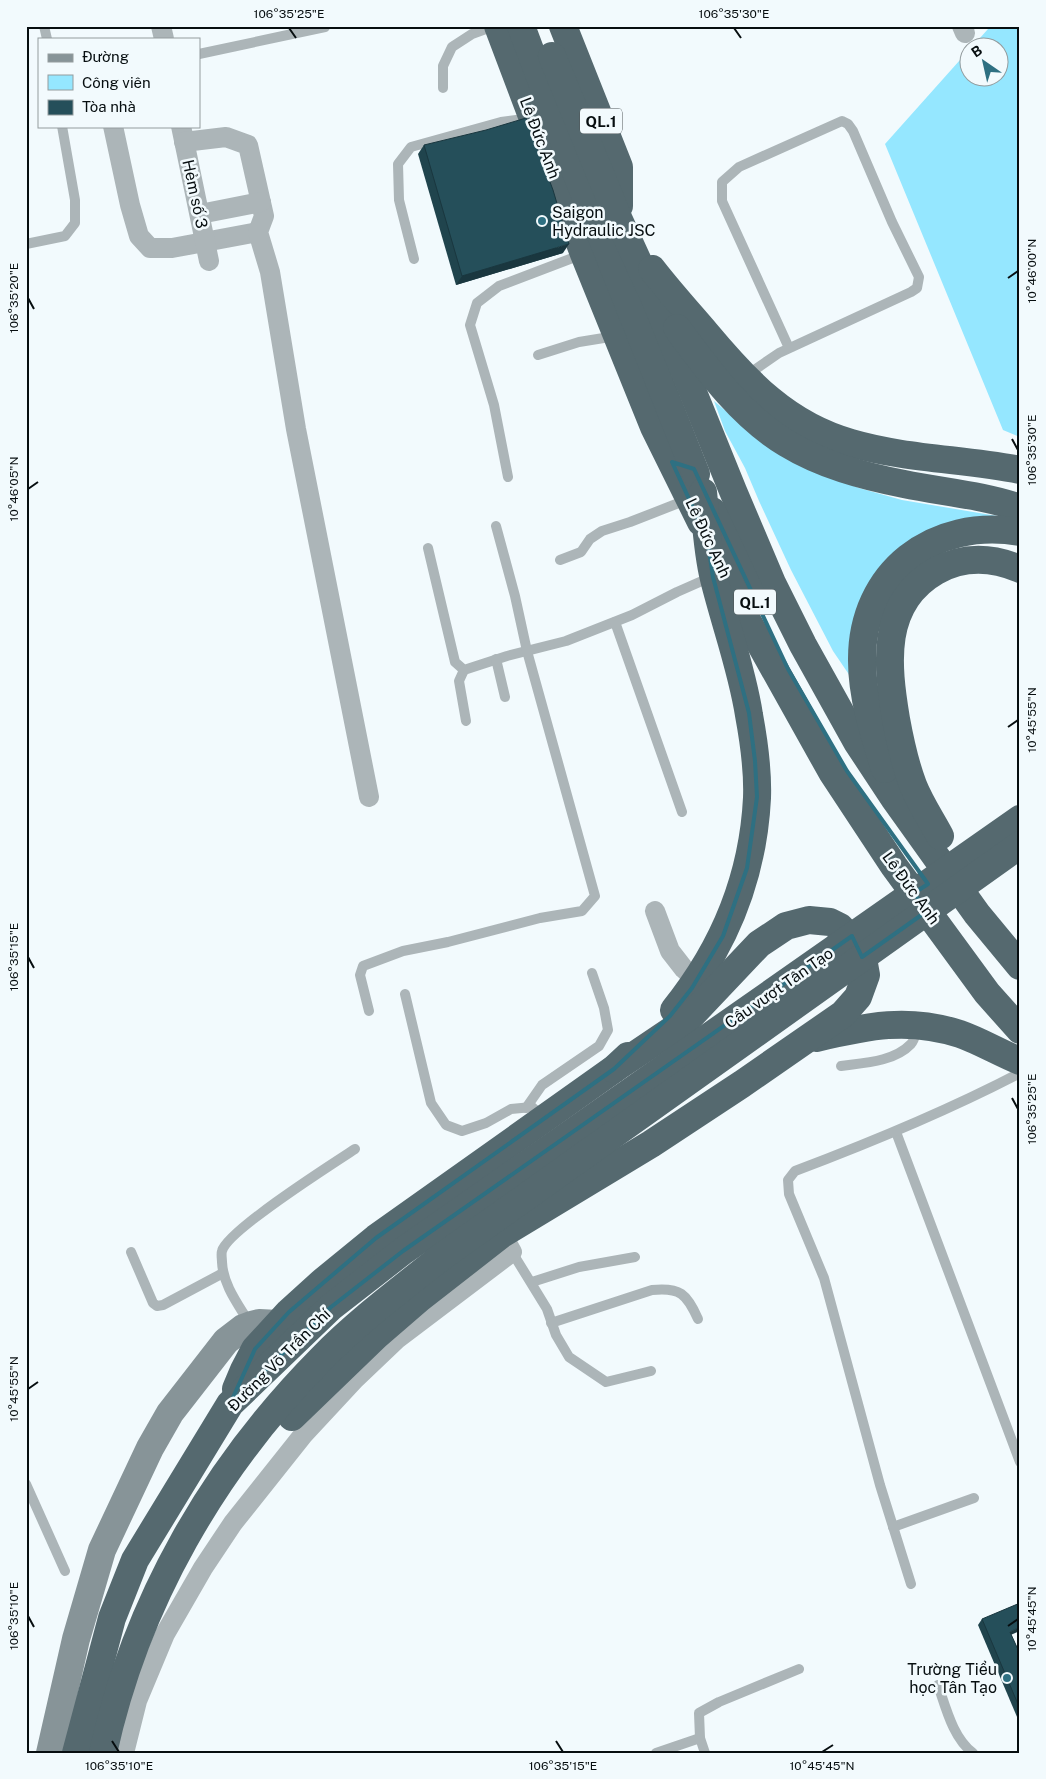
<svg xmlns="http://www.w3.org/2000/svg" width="1046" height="1779" viewBox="0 0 1046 1779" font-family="'Public Sans',sans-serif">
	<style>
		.green { fill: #95e7ff }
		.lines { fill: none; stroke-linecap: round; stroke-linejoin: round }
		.lane { stroke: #acb5b8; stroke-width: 10 }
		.street { stroke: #acb5b8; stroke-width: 20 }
		.secondary { stroke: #879498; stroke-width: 28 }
		.highway { stroke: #55696f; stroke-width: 28 }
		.wall { fill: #20444d }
		.shaded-wall { fill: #1a373f }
		.building { fill: #254f5a; stroke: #1a373f }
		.marked { fill: none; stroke: #2e7082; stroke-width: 4; stroke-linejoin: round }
		.ticks { fill: none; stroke: #070e10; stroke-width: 2 }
		.poi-dot { fill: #2e7082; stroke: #f2fafd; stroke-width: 2 }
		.labels { text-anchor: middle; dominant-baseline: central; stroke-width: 5; stroke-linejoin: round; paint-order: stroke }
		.shield { fill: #f2fafd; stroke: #4e5557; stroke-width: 1 }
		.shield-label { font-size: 15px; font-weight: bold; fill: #070e10 }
		.street-label { font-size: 16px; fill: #070e10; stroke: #f2fafd }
		.poi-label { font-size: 16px; fill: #070e10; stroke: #f2fafd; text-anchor: start }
		.neatline { fill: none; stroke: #070e10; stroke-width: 2 }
		.ticks-label { font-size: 12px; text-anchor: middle; fill: #070e10 }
	</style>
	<rect width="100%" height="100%" fill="#f2fafd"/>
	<g class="green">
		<path d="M987,26H1020V437L1003,430L885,144L968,51V78H998V48L972,47L988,29Z"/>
		<path d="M714,401L733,417L803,467L859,488L902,500L997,516L1020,524L980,521L856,619L849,647L850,676L833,651L791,570L759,501L745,468L725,431Z"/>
	</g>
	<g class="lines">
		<g class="lane">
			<path d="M44,26L47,39"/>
			<path d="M199,54L325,27"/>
			<path d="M443,88V66L452,47L472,34L494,26"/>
			<path d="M26,244L65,236L75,223V200L62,126"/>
			<path d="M414,259L399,200L398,164L411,147L501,122L531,118"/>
			<path d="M538,355L579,342L616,336"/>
			<path d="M747,375L779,353L911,292L917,288L919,277L892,222L853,131L848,124L842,121L739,167L722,182V201L789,348"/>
			<path d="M508,477L494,405L470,325L477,303L499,286L583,254"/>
			<path d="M428,548L455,662L464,670L507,656L566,641L632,615L677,592L711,577"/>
			<path d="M560,560L581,552L590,539L602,531L630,522L689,499"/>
			<path d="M615,622L682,812"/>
			<path d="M496,659L505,697"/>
			<path d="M464,670L459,681L466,721"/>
			<path d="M405,994L431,1103L446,1125L462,1131L486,1123L511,1109L532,1107L543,1117"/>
			<path d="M369,1011L360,975L363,966L403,951L448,942L540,918L582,911L595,896L527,651L515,596L496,526"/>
			<path d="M841,1066C863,1063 894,1062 911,1044C915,1040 916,1031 918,1026"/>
			<path d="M526,1108L542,1085L599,1046L608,1030L604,1008L592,973"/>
			<path d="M896,1132L1020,1462"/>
			<path d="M131,1252L153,1303L157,1306L163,1305L223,1273"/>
			<path d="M512,1252L547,1309L556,1335L569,1357L606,1382L651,1371"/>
			<path d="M532,1282L579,1267L635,1257"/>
			<path d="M551,1323L652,1290C680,1287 687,1294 698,1319"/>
			<path d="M250,1324C238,1304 223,1285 222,1262C222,1259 221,1254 222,1251C227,1231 332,1164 355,1149"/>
			<path d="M26,1484L65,1571"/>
			<path d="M893,1527L974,1498"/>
			<path d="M911,1584L880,1485L824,1278L789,1194L788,1180L795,1171C872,1142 947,1111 1020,1073"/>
			<path d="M938,1685C946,1708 953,1738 973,1753"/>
			<path d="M656,1753L700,1738"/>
			<path d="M705,1753L700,1738L699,1713L719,1702L799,1669"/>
		</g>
		<g class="street">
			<path d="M161,26L164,39"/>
			<path d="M962,26L965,33"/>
			<path d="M113,126L130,205L139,236L150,248H172L258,232"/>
			<path d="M181,126L209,261"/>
			<path d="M184,142L226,137L248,145L264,216L258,232L270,272L296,429L369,797"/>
			<path d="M200,214L261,202"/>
			<path d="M655,911L670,951L684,969L697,981"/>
			<path d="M124,1753L137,1701L165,1634L203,1568L233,1523L303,1435L355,1379L397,1339L512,1252L502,1234"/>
		</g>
		<path class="secondary" d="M50,1753L76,1639L102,1550L150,1448L170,1413L226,1341L243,1328L251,1325L259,1323L278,1324"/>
		<g class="highway">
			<path d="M498,26L584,254L654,427L701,522"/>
			<path d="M521,26L570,157L696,474"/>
			<path d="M563,26L619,167V206"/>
			<path d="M552,56L619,220L656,301L733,491L772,583L803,645L857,742L894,798L977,914L1020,966"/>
			<path d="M652,269C669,291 688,312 706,333C747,382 787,425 851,443C906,459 964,459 1020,470"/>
			<path d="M677,328C708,370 741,416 786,443C822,465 863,476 904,484C943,492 983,495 1020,508"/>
			<path d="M712,511L750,592"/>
			<path d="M727,577L743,613L832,772L894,866L987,993L1020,1030"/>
			<path d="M885,769C874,734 862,697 862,661C861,572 934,517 1020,532"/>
			<path d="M940,836C931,819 920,803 913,785C905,764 900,741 896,719C887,665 880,603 936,571C963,556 992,557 1020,569"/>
			<path d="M674,1010C724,948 753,878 757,798C758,771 754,742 749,715C742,669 725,624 714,579C707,551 706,521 703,492"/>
			<path d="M816,1038C868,1026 908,1017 960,1034C980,1041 1000,1053 1020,1061"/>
			<path d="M236,1389L244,1370L255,1349L289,1312L321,1283L376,1238L614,1069L628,1056"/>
			<path d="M292,1417L376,1336L420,1298L502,1234L651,1144L742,1084L843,1014L858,997L866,975L864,964L856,944L840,927L830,922L809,920L786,926L759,944L687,1020L614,1069"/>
			<path d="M76,1753L112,1618L135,1560L230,1404L331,1307L403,1251L1020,819"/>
			<path d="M103,1753C136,1602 214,1467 322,1358C358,1321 400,1290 440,1258L1020,845"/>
		</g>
	</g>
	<g class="wall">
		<path d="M424,145L563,253L456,285L418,154Z"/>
		<path d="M982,1619L1011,1635L1020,1654V1724L978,1625Z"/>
	</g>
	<g class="shaded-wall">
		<path d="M569,244L563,253L456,285L462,276Z"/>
		<path d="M1020,1627V1631L1006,1637L1010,1632Z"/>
	</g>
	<g class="building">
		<path d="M526,118L553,190L569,244L462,276L424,145L486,130Z"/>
		<path d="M1020,1603V1627L1010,1632L1020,1654V1709L982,1619Z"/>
	</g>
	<path class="marked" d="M672,462L694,469L788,669L847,771L928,884L914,893L927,911L862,957L852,936L403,1251L331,1307L230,1404L255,1349L289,1312L376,1238L614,1069L670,1016L692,988L723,936L747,868L757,797L755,761L749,713L713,577L707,538Z"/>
	<path class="ticks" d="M289,28L296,38M734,28L741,38M1008,278L1018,271M28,298L34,309M1012,439L1018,450M28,489L38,482M1008,727L1018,720M28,957L34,968M1012,1098L1018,1109M28,1389L38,1382M28,1616L34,1627M1008,1626L1018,1619M112,1741L119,1752M556,1741L563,1752M822,1752L833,1745"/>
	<g class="poi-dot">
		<circle cx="542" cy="221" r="5"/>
		<circle cx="1007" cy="1678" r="5"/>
	</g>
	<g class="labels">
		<g class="shield">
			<rect x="580" y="108.5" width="42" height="25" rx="4"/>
			<rect x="734" y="589.5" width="42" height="25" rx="4"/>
		</g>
		<g class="shield-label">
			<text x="601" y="121">QL.1</text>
			<text x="755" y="602">QL.1</text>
		</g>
		<g class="street-label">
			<text transform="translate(540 138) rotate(69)">Lê Đức Anh</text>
			<text transform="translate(195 194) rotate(78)">Hẻm số 3</text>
			<text transform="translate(708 538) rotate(65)">Lê Đức Anh</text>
			<text transform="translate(911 888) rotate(54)">Lê Đức Anh</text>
			<text transform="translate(779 988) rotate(-35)">Cầu vượt Tân Tạo</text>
			<text transform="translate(279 1360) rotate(-45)">Đường Võ Trần Chí</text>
		</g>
		<g class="poi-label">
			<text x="552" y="212">Saigon<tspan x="552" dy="18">Hydraulic JSC</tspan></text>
			<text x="997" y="1669" text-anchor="end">Trường Tiểu<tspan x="997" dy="18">học Tân Tạo</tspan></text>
		</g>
	</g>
	<rect width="1046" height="1779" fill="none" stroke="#f2fafd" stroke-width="55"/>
	<rect x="38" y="38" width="162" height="90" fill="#f2fafd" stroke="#949c9e"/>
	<rect x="48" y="54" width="25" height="8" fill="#879498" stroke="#949c9e"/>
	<text x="82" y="62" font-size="15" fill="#070e10">Đường</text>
	<rect x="48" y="75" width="25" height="15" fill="#95e7ff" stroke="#949c9e"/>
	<text x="82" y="88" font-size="15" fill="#070e10">Công viên</text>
	<rect x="48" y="100" width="25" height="15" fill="#254f5a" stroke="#949c9e"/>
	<text x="82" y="112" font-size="15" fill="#070e10">Tòa nhà</text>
	<g transform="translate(984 62) rotate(326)"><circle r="24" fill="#f2fafd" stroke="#949c9e"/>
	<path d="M0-4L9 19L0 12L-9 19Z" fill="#2e7082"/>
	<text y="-8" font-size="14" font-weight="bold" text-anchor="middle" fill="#070e10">B</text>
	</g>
	<rect x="28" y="28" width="990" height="1724" class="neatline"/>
	<g class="ticks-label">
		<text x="289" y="18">106°35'25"E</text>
		<text x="734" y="18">106°35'30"E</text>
		<text transform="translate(1032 271) rotate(-90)" y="4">10°46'00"N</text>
		<text transform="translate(14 298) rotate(-90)" y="4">106°35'20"E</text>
		<text transform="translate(1032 450) rotate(-90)" y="4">106°35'30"E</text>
		<text transform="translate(14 489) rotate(-90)" y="4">10°46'05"N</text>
		<text transform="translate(1032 720) rotate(-90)" y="4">10°45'55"N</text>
		<text transform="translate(14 957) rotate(-90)" y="4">106°35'15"E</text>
		<text transform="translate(1032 1109) rotate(-90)" y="4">106°35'25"E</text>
		<text transform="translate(14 1389) rotate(-90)" y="4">10°45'55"N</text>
		<text transform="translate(14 1616) rotate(-90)" y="4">106°35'10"E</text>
		<text transform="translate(1032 1619) rotate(-90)" y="4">10°45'45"N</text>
		<text x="119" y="1770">106°35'10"E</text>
		<text x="563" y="1770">106°35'15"E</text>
		<text x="822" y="1770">10°45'45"N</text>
	</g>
</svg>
